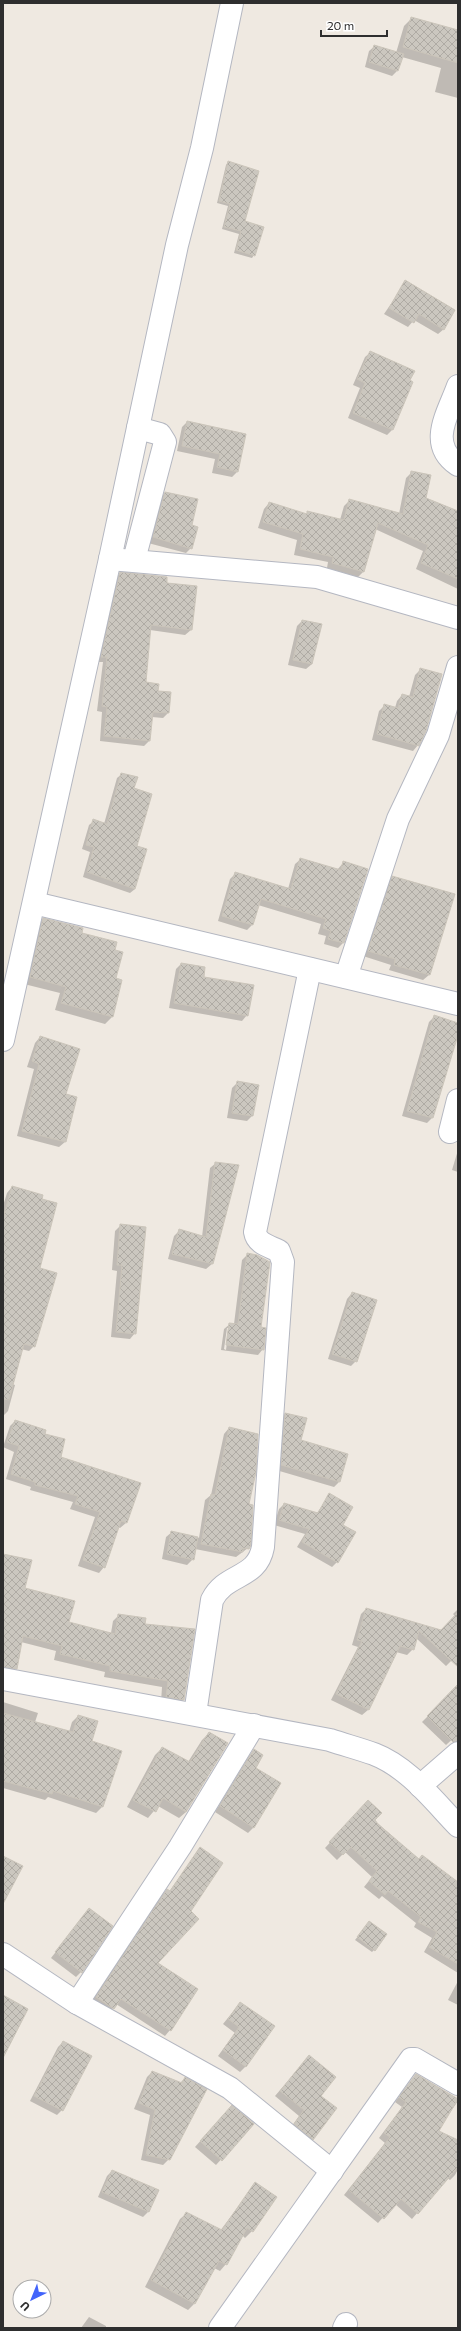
<svg xmlns="http://www.w3.org/2000/svg" width="461" height="2331" viewBox="0 0 461 2331" font-family="Commissioner,sans-serif">
	<style>
		.shadow { fill: #0003; fill-rule: evenodd }
		.building { fill: url(#building-cross-hatch); stroke: #cbc5ba }
		.lines { fill: none; stroke-linecap: round; stroke-linejoin: round }
		.minor-casing { stroke: #b4b7c1; stroke-width: 24 }
		.minor { stroke: #fff; stroke-width: 22 }
	</style>
	<defs>
		<pattern id="building-cross-hatch" width="8" height="8" patternUnits="userSpaceOnUse"><rect width="8" height="8" fill="#cbc7bf"/><path d="M0 0l8 8M0 8l8-8" fill="none" stroke="#afaba4"/></pattern>
	</defs>
	<rect width="100%" height="100%" fill="#efe9e1"/>
	<g class="shadow">
		<path d="M412,18L458,31V98L435,92L441,68L402,57L397,71L392,76L365,67L369,51L375,46L396,53L404,26Z"/>
		<path d="M228,162L254,255L252,258L234,253L239,234L222,229L228,206L217,203L226,165Z"/>
		<path d="M406,282L444,329L438,334L414,320L408,327L384,314Z"/>
		<path d="M371,352L393,429L387,435L348,418L360,388L353,385L365,357Z"/>
		<path d="M187,422L245,435L237,472L232,477L212,473L215,459L177,451L182,427Z"/>
		<path d="M412,472L425,499L458,512V589L416,569L423,551L375,529L364,571L358,577L327,568L328,562L294,555L297,540L258,528L264,509L269,503L306,514L308,513L340,520L344,506L350,500L399,514L406,478Z"/>
		<path d="M165,493L191,526V548L186,553L148,543L160,498Z"/>
		<path d="M120,573L165,583L196,587L191,630L185,635L150,630L144,683L157,691L170,693L168,713L163,718L152,717L149,741L144,746L100,741L102,712L97,711L103,662H96L115,579Z"/>
		<path d="M302,621L320,625L312,664L306,669L288,665L297,626Z"/>
		<path d="M421,669L418,745L413,751L372,740L379,711L385,705L395,708L397,701L402,695L409,697L415,675Z"/>
		<path d="M122,774L133,789L135,889L130,893L83,877L90,852L82,849L89,825L94,821L104,824L117,778Z"/>
		<path d="M301,859L337,870L344,862L367,869L343,943L338,948L324,944L326,936L318,934L321,924L258,905L252,925L247,930L218,921L230,879L236,873L288,889L295,864Z"/>
		<path d="M393,877L453,894L429,975L423,980L389,970L391,965L363,956L387,882Z"/>
		<path d="M43,919L81,934L114,951L115,979L120,980L112,1017L105,1024L55,1010L60,993L24,984L37,926Z"/>
		<path d="M181,964L202,977L247,1015L242,1021L169,1008L176,969Z"/>
		<path d="M435,1016L458,1024V1032L432,1118L427,1123L402,1116L429,1022Z"/>
		<path d="M40,1037L65,1095V1142L59,1147L17,1136L34,1069L27,1067L35,1043Z"/>
		<path d="M238,1082L257,1086L252,1116L247,1121L227,1118L232,1088Z"/>
		<path d="M458,1150V1172L452,1170Z"/>
		<path d="M216,1163L238,1166L212,1264L206,1269L168,1259L174,1236L179,1231L202,1237L210,1168Z"/>
		<path d="M12,1187L39,1269L34,1346L29,1351L21,1349L12,1384L15,1385L8,1411L3,1416V1206L7,1193Z"/>
		<path d="M121,1225L135,1333L130,1339L111,1337L117,1271L112,1270L115,1231Z"/>
		<path d="M248,1254L263,1349L258,1355L221,1350L224,1329L230,1324H234L242,1260ZM227,1328H229L226,1350L224,1349Z"/>
		<path d="M352,1293L356,1361L351,1366L328,1359L347,1299Z"/>
		<path d="M285,1414L300,1441L339,1482L334,1487L276,1470L280,1419Z"/>
		<path d="M15,1421L44,1435L59,1458L140,1484L126,1523L120,1528L118,1527L104,1567L99,1573L78,1566L95,1517L70,1509L73,1502L30,1490L31,1487L6,1479L14,1452L3,1447L10,1426Z"/>
		<path d="M229,1428L248,1505V1548L236,1557L195,1549L193,1559L187,1565L162,1559L166,1537L172,1532L199,1538L205,1500L211,1495L224,1434Z"/>
		<path d="M330,1494L342,1525L337,1562L332,1567L297,1547L305,1534L274,1525L279,1509L284,1504L317,1513Z"/>
		<path d="M3,1557L24,1588L68,1623L111,1633L113,1621L119,1615L144,1625L183,1700L178,1706L161,1702L162,1687L104,1677L105,1672L54,1660L56,1651L21,1642L16,1668L10,1674L3,1673Z"/>
		<path d="M366,1609L441,1631L455,1616L453,1614L458,1609V1654L446,1666L416,1638L413,1649L407,1655L396,1652L368,1710L362,1715L331,1700L358,1647L352,1645L361,1614Z"/>
		<path d="M458,1686V1734L446,1745L422,1722Z"/>
		<path d="M3,1702L38,1713L35,1722L69,1732L72,1722L78,1716L91,1742L120,1751L102,1807L96,1813L48,1797L45,1800L3,1788Z"/>
		<path d="M209,1733L186,1812L179,1818L158,1806L148,1818L127,1807L155,1755L162,1748L188,1762L202,1740Z"/>
		<path d="M254,1750V1827L248,1833L215,1812L249,1756Z"/>
		<path d="M363,1807L374,1820L419,1860L458,1883V1973L424,1952L432,1938L414,1927L416,1923L382,1896L379,1899L364,1887L372,1877L345,1852L337,1860L325,1848Z"/>
		<path d="M200,1848L157,1963L170,2030L165,2036L116,2004L108,2014L91,2002L162,1895L167,1890L169,1892Z"/>
		<path d="M89,1910L81,1972L76,1977L51,1958Z"/>
		<path d="M367,1925L374,1950L372,1952L355,1940Z"/>
		<path d="M458,1981V2005L448,2000Z"/>
		<path d="M240,2003L246,2066L240,2072L218,2056L235,2033L223,2024Z"/>
		<path d="M63,2042L62,2110L57,2115L30,2101L58,2047Z"/>
		<path d="M304,2062L320,2096L312,2139L307,2144L289,2130L299,2116L275,2096Z"/>
		<path d="M152,2072L180,2083L185,2078L169,2159L163,2165L141,2160L150,2115L134,2109L147,2077Z"/>
		<path d="M416,2075L458,2101L437,2131L458,2141V2169L455,2175L450,2180L447,2178L412,2219L395,2204L378,2223L344,2195L385,2143L379,2138L402,2107L395,2102Z"/>
		<path d="M226,2112L253,2124L216,2165L195,2147Z"/>
		<path d="M112,2171L148,2212L143,2217L98,2197L107,2176Z"/>
		<path d="M255,2184L275,2198L252,2231L245,2238L242,2235L226,2264L220,2271L214,2268L194,2304L188,2310L145,2287L180,2219L187,2213L220,2231Z"/>
		<path d="M89,2317L106,2326V2328H81Z"/>
	</g>
	<g class="building">
		<path d="M411,17L458,30V63L403,47Z"/>
		<path d="M374,45L404,54L398,71L369,62Z"/>
		<path d="M228,161L259,171L245,221L264,227L255,256L236,250L241,231L224,227L230,204L219,201Z"/>
		<path d="M405,280L455,310L444,330L419,314L414,323L389,308Z"/>
		<path d="M370,351L415,371L410,380L413,382L393,430L353,413L365,383L357,379Z"/>
		<path d="M187,421L246,434L238,472L217,467L220,454L182,446Z"/>
		<path d="M411,471L431,475L426,498L458,511V579L421,563L428,545L378,523L364,572L332,563L333,557L300,549L303,534L263,522L269,502L307,514V511L344,520L349,499L403,514Z"/>
		<path d="M165,492L198,499L192,525L198,527L192,549L153,537Z"/>
		<path d="M120,572L167,577V583L197,586L192,630L151,625L146,682L159,684L158,691L171,692L169,713L153,712L150,741L104,736L107,707L102,706L107,657H101Z"/>
		<path d="M302,620L322,624L312,664L293,660Z"/>
		<path d="M420,668L442,674L426,731L419,746L377,734L384,704L398,708L402,694L413,697Z"/>
		<path d="M121,773L138,777L134,788L152,794L137,846L147,849L135,889L87,872L94,847L86,845L93,819L107,824Z"/>
		<path d="M300,858L341,870L343,861L368,869L344,943L328,939L331,931L323,928L326,919L261,899L253,925L222,916L235,872L291,889Z"/>
		<path d="M392,876L455,894L430,975L394,965L395,959L368,951Z"/>
		<path d="M43,918L83,928L82,933L117,942L115,950L123,952L116,978L122,980L113,1017L61,1003L66,987L30,977Z"/>
		<path d="M181,963L205,967L204,977L254,985L248,1016L174,1003Z"/>
		<path d="M434,1015L458,1023V1035L433,1118L407,1111Z"/>
		<path d="M40,1036L80,1049L66,1094L77,1097L66,1142L22,1131L39,1064L32,1061Z"/>
		<path d="M237,1081L259,1085L253,1116L232,1113Z"/>
		<path d="M215,1162L239,1165L213,1264L172,1254L179,1229L206,1237Z"/>
		<path d="M12,1186L43,1195L42,1199L57,1203L40,1268L57,1273L35,1347L24,1344L9,1400L3,1399V1218Z"/>
		<path d="M120,1224L146,1227L136,1334L116,1332L122,1265H117Z"/>
		<path d="M247,1253L257,1255L270,1262L261,1327L266,1328L264,1350L226,1345L229,1323L238,1324Z"/>
		<path d="M352,1292L377,1300L357,1362L332,1354Z"/>
		<path d="M285,1413L307,1418L301,1440L348,1454L340,1482L281,1465Z"/>
		<path d="M15,1420L46,1430L45,1434L65,1439L61,1457L141,1483L127,1523L121,1521L105,1568L83,1560L100,1512L75,1504L78,1496L35,1485V1482L11,1474L19,1446L7,1442Z"/>
		<path d="M229,1427L258,1434L256,1472L249,1504L253,1505L251,1545L249,1549L243,1548V1552L201,1544L211,1494L215,1495Z"/>
		<path d="M329,1493L353,1507L343,1525L356,1532L338,1563L302,1542L309,1529L279,1520L284,1503L318,1513Z"/>
		<path d="M171,1531L198,1537L194,1560L167,1554Z"/>
		<path d="M3,1554L32,1560L25,1588L75,1601L69,1622L115,1634L118,1614L146,1618L145,1624L195,1629L184,1700L166,1697L168,1681L110,1671V1666L60,1654L62,1646L23,1636L17,1669L3,1667Z"/>
		<path d="M366,1608L441,1630L458,1612V1667L419,1631L414,1650L400,1646L369,1710L336,1694L362,1641L357,1640Z"/>
		<path d="M458,1684V1741L453,1742L427,1716Z"/>
		<path d="M3,1713L73,1732L78,1715L98,1721L92,1741L122,1751L103,1807L53,1791L52,1794L3,1781Z"/>
		<path d="M209,1732L228,1743L186,1812L163,1798L156,1812L133,1800L162,1747L190,1762Z"/>
		<path d="M254,1749L263,1755L256,1768L281,1783L254,1828L220,1806Z"/>
		<path d="M368,1800L382,1813L375,1820L378,1824L419,1859L422,1855L458,1882V1964L429,1947L437,1932L418,1922L421,1917L388,1891L385,1895L369,1881L377,1871L351,1847L343,1855L329,1842Z"/>
		<path d="M200,1847L223,1863L191,1911L199,1919L158,1963L198,1989L171,2031L121,1999L114,2009L96,1997L167,1889L170,1891Z"/>
		<path d="M3,1856L23,1866L3,1904Z"/>
		<path d="M89,1908L113,1926L82,1973L55,1952Z"/>
		<path d="M369,1921L387,1934L375,1951L357,1937Z"/>
		<path d="M3,1995L28,2009L3,2058Z"/>
		<path d="M240,2002L275,2026L246,2067L223,2050L239,2027L228,2019Z"/>
		<path d="M63,2041L92,2056L63,2111L34,2096Z"/>
		<path d="M309,2055L336,2077L321,2096L337,2108L313,2140L294,2124L304,2110L280,2091Z"/>
		<path d="M152,2071L182,2083L185,2077L207,2089L170,2160L146,2155L155,2110L139,2103Z"/>
		<path d="M416,2074L458,2099L439,2131L458,2140V2167L418,2214L401,2199L384,2219L349,2190L390,2137L384,2133L406,2102L399,2097Z"/>
		<path d="M232,2105L254,2124L222,2161L200,2141Z"/>
		<path d="M112,2170L159,2190L149,2212L102,2192Z"/>
		<path d="M255,2182L277,2197L253,2232L247,2228L227,2265L219,2261L195,2304L151,2280L186,2212L222,2230Z"/>
	</g>
	<g class="lines">
		<defs>
			<g id="minor">
				<path d="M458,386C448,414 427,444 458,465"/>
				<path d="M110,559L317,577L458,618"/>
				<path d="M134,560L165,442L160,434L138,428"/>
				<path d="M34,903L458,1004"/>
				<path d="M346,977L398,819L438,735L458,667"/>
				<path d="M3,1040L110,559L177,245L202,148L232,3"/>
				<path d="M450,1132L458,1100"/>
				<path d="M3,1679L330,1740C345,1745 360,1749 374,1754C408,1767 433,1800 458,1826"/>
				<path d="M195,1714L212,1600C226,1572 257,1580 263,1547L283,1262L279,1251C269,1246 257,1244 255,1232L310,969"/>
				<path d="M420,1786L458,1753"/>
				<path d="M3,1954L77,2003L230,2088L332,2171"/>
				<path d="M77,2003L180,1847L254,1725"/>
				<path d="M220,2328L411,2059H415L458,2084"/>
				<path d="M344,2328L346,2324"/>
			</g>
		</defs>
		<use href="#minor" class="minor-casing"/>
		<use href="#minor" class="minor"/>
	</g>
	<rect width="461" height="2331" fill="none" stroke="#2e2e2e" stroke-width="8"/>
	<g transform="translate(32 2299) rotate(223)"><circle r="19" fill="#ffffff" stroke="#ababab"/>
	<path d="M0-3L7 15L0 10L-7 15Z" fill="#4264fb"/>
	<text y="-6" font-size="11" font-weight="bold" text-anchor="middle" fill="#2e2e2e">U</text>
	</g>
	<path d="M321 30v6h66v-6" fill="none" stroke="#2e2e2e" stroke-width="2"/>
	<text x="327" y="30" font-size="12" fill="#2e2e2e" stroke="#ffffff" stroke-width="3" paint-order="stroke">20 m</text>
</svg>
